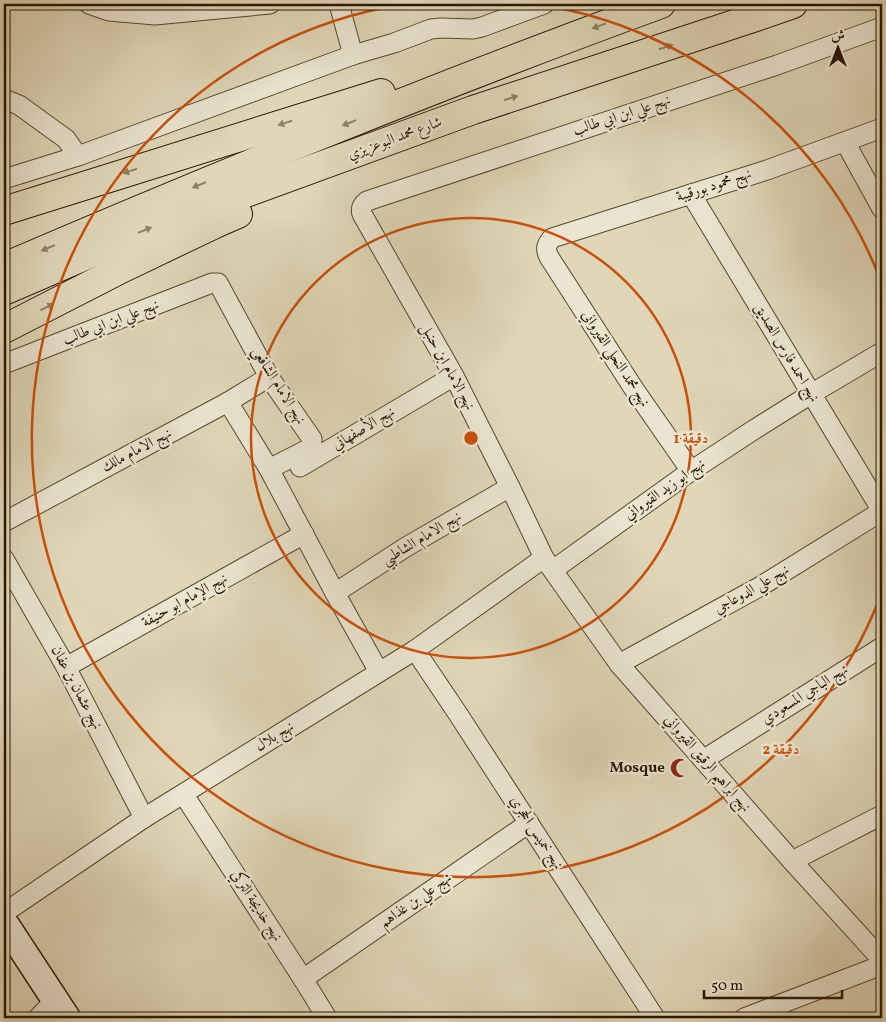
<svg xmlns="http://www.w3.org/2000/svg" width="886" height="1022" viewBox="0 0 886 1022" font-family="Vollkorn,Amiri,serif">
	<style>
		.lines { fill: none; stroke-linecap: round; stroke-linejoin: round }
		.street-casing { stroke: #56462e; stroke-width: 21 }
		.secondary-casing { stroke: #291500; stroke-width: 29 }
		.highway-casing { stroke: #291500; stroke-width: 30 }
		.street { stroke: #eae5d1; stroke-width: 19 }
		.secondary { stroke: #eae5d1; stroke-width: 26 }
		.highway { stroke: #dfd7b8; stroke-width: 28 }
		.oneway { fill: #8d8065 }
		.ring { fill: none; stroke: #cb4f0a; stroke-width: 2.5 }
		.labels { text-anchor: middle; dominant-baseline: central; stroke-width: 5; stroke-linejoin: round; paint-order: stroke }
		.street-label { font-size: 15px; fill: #291500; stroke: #eae5d1 }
		.poi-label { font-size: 15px; font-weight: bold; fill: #291500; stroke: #eae5d1; text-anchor: end }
		.centre { fill: #cb4f0a; stroke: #eae5d1; stroke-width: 2.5 }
		.ring-label { font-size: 15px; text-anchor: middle; font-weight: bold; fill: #cb4f0a; stroke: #eae5d1; stroke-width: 5; stroke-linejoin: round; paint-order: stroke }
	</style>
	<rect width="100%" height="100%" fill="#dfd7b8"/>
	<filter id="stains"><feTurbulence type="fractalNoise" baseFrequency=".004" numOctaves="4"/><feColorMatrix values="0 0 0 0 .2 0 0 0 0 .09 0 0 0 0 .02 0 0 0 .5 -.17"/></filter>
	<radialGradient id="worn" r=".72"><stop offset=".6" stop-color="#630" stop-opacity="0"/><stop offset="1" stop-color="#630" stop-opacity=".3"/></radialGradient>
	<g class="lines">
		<defs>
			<g id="street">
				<path d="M89,4L109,11L155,15L270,4"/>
				<path d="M339,4L353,55"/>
				<path d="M882,27L777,65L367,201C362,205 360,208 362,214L454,376L510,487L544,558L619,664L792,861L882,960"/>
				<path d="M4,99L19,105L66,139L78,156"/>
				<path d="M845,142L882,209"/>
				<path d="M4,179L78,156L353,55L394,43L431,29L441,28L473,29L482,27L544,4"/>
				<path d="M4,364L212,283H218L269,377L312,439V444L310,448L269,469"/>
				<path d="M228,402L269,469L335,593L379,672"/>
				<path d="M300,467L454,376"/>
				<path d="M691,471L634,389L549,257C545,249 546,245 552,238L767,170L882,128"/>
				<path d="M4,522L228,402L269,377"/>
				<path d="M4,559L66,667L144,818"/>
				<path d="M553,570L691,471L755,429L811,394L882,352"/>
				<path d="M335,593L406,547L510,487"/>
				<path d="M415,650L458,714L655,1018"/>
				<path d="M619,664L761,586L882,511L691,194"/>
				<path d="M66,667L304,534"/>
				<path d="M703,760L882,647"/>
				<path d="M184,795L303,979L327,1018"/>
				<path d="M792,861L882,815"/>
				<path d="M4,913L144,818L415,650L544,558"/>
				<path d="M303,979L529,823"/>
				<path d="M38,1018L55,1000"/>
				<path d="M744,1018L882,965"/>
			</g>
			<path id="secondary" d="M4,922L67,1018"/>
			<g id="highway">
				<path d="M4,211L381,93"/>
				<path d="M4,267C221,174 439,85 661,4"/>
				<path d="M4,291L145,230L473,110L756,17L793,4"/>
				<path d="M4,329L123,268L215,224L238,214"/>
			</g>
		</defs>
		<use href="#street" class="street-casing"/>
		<use href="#secondary" class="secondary-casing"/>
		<use href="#highway" class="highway-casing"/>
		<use href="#street" class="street"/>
		<use href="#secondary" class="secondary"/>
		<use href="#highway" class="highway"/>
	</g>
	<defs><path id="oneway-solid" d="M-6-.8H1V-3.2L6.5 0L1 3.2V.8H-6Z" transform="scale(1.25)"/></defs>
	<g class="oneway">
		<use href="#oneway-solid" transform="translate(599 26) rotate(160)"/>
		<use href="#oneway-solid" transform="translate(666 47) rotate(-18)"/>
		<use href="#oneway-solid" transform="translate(511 98) rotate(-18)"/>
		<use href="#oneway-solid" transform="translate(285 123) rotate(163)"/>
		<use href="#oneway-solid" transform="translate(349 123) rotate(158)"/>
		<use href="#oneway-solid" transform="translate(130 171) rotate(163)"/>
		<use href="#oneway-solid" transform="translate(199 185) rotate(158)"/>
		<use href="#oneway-solid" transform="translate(145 230) rotate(-22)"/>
		<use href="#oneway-solid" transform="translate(48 248) rotate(157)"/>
		<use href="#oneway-solid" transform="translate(47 307) rotate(-27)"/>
	</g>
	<g class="ring">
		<circle cx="471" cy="438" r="220"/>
		<path d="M882 592A439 439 0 1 1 406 4M536 4A439 439 0 0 1 882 284"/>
	</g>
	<defs>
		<symbol id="mosque-bare" viewBox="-9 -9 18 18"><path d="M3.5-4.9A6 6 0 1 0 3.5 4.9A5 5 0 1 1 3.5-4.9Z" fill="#8f2418" stroke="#eae5d1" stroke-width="2.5" paint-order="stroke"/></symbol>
	</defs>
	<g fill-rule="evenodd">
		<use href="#mosque-bare" x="666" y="754" width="28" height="28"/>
	</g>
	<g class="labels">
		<g class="street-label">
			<text transform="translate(622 116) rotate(-18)">نهج علي ابن ابي طالب</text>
			<text transform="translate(395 139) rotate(-20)">شارع محمد البوعزيزي</text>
			<text transform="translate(714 186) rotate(-18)">نهج محمود بورقيبة</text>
			<text transform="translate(111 323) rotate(-21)">نهج علي ابن ابي طالب</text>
			<text transform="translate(786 353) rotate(59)">نهج احمد فارس الصديق</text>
			<text transform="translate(615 359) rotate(57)">نهج محمد النحلي القيرواني</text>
			<text transform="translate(447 367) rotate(61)">نهج الامام ابن حنبل</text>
			<text transform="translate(278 386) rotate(58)">نهج الامام الشافعي</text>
			<text transform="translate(364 429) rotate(-31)">نهج الأصفهاني</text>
			<text transform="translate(137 451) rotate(-28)">نهج الامام مالك</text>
			<text transform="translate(665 490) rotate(-35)">نهج ابو زيد القيرواني</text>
			<text transform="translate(422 539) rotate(-31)">نهج الامام الشاطبي</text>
			<text transform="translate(752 590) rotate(-30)">نهج علي الدوعاجي</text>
			<text transform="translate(185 601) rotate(-29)">نهج الإمام ابو حنيفة</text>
			<text transform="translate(76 688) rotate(62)">نهج عثمان بن عفان</text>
			<text transform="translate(805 695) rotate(-32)">نهج الباجي المسعودي</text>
			<text transform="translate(275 737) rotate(-32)">نهج بلال</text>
			<text transform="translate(707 764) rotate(49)">نهج ابراهيم الرقيق القيرواني</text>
			<text transform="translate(536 833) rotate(57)">نهج خميس الحجري</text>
			<text transform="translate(416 901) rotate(-35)">نهج علي بن غذاهم</text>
			<text transform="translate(256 906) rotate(57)">نهج خديجة التركي</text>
		</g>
		<g class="poi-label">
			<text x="665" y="768">Mosque</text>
		</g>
	</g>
	<circle cx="471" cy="438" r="8" class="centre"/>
	<g class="ring-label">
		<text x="691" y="443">1 دقيقة</text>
		<text x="781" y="754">2 دقيقة</text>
	</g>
	<rect width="886" height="1022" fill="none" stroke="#dfd7b8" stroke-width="20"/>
	<rect x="5" y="5" width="876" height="1012" fill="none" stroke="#291500" stroke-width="2.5"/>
	<rect x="10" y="10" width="866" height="1002" fill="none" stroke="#291500"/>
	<g transform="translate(838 48)" stroke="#eae5d1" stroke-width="4" paint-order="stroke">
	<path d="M0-4L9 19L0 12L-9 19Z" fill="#291500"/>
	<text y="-8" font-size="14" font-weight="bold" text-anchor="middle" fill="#291500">ش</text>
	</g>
	<path d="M704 990v8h138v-8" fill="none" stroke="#291500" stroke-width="2.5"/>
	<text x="711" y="990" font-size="15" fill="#291500" stroke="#eae5d1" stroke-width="4" paint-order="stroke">50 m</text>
	<rect width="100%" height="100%" filter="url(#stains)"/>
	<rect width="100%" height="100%" fill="url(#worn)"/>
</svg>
